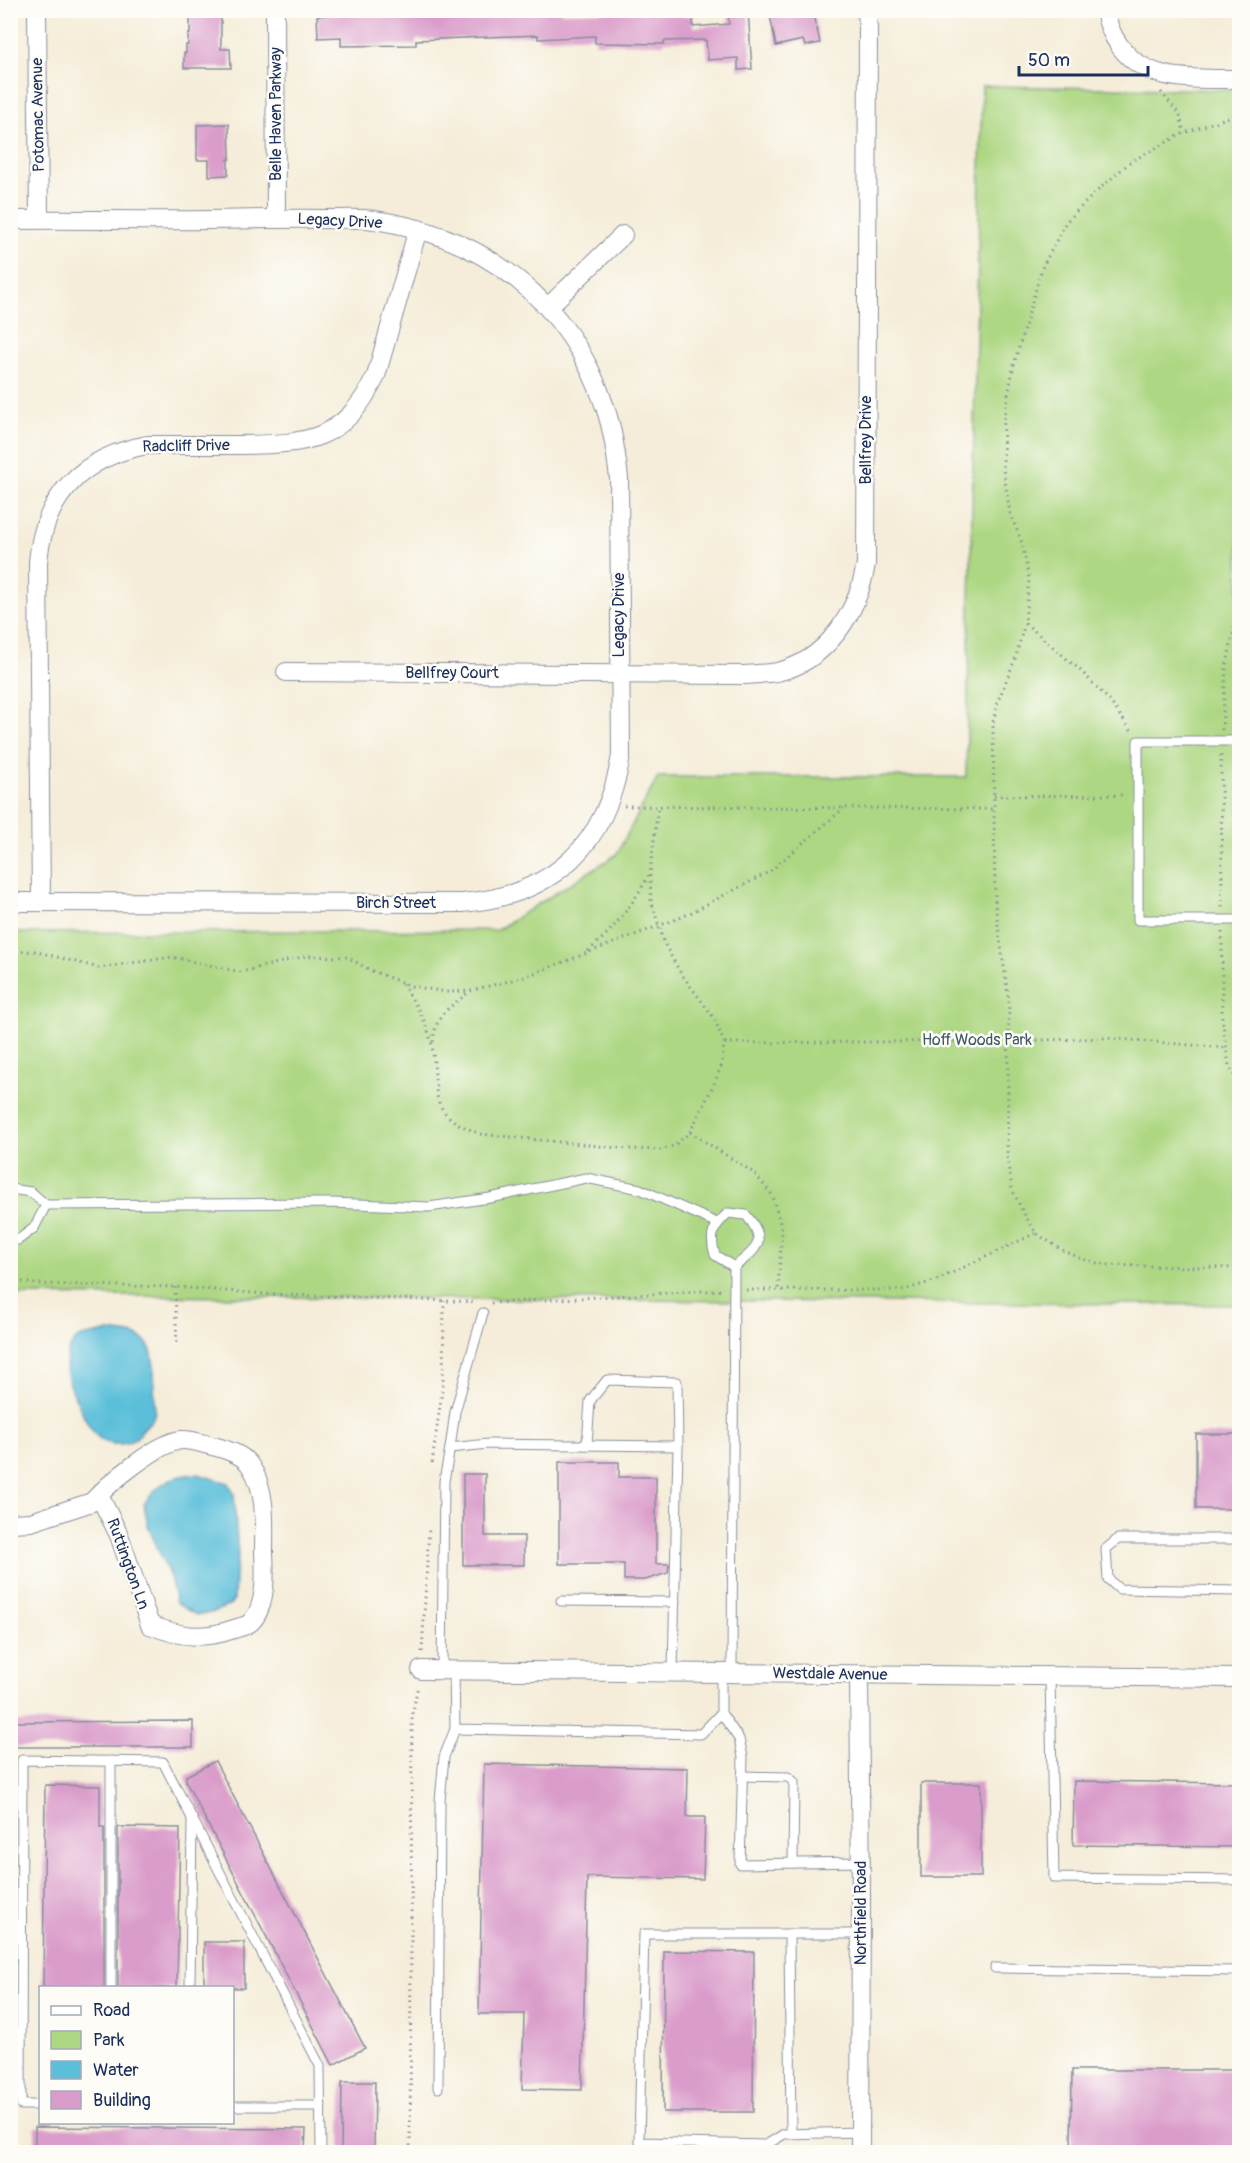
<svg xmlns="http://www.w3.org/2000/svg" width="1250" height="2163" viewBox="0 0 1250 2163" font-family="Pangolin,sans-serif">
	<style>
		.green { fill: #add782; stroke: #648370; stroke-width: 1.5 }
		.water { fill: #5cbfda; stroke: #3c779c; stroke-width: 1.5 }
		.building { fill: #da9ccb }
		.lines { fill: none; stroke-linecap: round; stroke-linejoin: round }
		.lane-casing { stroke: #888e9c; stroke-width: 11 }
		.street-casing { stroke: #888e9c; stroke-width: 20 }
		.path { stroke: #888e9c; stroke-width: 3; stroke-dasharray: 1.5 4.5; stroke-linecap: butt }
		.lane { stroke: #fff; stroke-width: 9 }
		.street { stroke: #fff; stroke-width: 18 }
		.labels { text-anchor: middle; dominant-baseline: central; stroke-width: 5; stroke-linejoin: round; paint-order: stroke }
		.street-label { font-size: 16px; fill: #1b2f5e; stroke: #fdfcf7 }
		.park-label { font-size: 16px; fill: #405967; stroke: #fdfcf7 }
	</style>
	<rect width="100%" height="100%" fill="#fdfcf7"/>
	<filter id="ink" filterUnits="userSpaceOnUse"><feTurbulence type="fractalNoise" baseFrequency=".0167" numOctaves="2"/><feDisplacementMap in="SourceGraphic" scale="12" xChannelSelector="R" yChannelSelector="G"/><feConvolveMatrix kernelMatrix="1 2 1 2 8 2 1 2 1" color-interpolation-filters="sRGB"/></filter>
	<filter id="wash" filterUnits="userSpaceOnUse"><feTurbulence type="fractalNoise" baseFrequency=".008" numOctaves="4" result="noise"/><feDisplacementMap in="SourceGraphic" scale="24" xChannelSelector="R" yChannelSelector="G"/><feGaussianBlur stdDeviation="1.35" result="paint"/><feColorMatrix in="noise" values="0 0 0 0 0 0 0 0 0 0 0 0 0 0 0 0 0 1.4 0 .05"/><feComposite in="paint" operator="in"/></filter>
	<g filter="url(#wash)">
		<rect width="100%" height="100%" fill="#f5edd9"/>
		<path class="green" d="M982,86L1239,90V1305L11,1295V933L497,930L616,855L658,777H966Z"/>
		<g class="water">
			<path d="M106,1332C148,1332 155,1343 154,1383C154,1393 156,1406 154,1415C152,1423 148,1423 143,1428C138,1435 144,1430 138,1436C127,1447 108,1447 97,1436C88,1428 69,1386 67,1374C65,1363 67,1348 76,1340C82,1335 97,1335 106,1332Z"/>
			<path d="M198,1474L229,1483L234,1494L238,1556L235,1575L234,1599L230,1605L211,1613L196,1615L176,1603L170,1577L148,1526L144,1504C159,1482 172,1475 198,1474Z"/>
		</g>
		<g id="blocks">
			<g class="building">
				<path d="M190,10H221V49H230L231,68H184V53H186V45H188V34H190Z"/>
				<path d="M333,10H390V14H425V10H452V14L482,10H562V13L675,10V15L693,16V27L729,24L728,10H748L752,69L738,70V58L708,60L706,40L664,41V44L595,43V36L538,39V35L416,40V45L341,46V37L318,38L317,16L328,15V12Z"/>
				<path d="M769,10H813L820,43L805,46L803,40L776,46Z"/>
				<path d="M229,124L230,159H228V175L209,176V160H197V125Z"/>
				<rect x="1196" y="1434" width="43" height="75"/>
				<path d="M559,1462H619V1477H656V1564H669L668,1573L645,1580H624V1564H559Z"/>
				<path d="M463,1474H485V1536H524V1565H463Z"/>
				<path d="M193,1721V1747H10V1722Z"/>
				<path d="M215,1761L365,2048L333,2065L186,1782V1776Z"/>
				<path d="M484,1764L688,1768L687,1817H705L703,1879L587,1877L582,2090L522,2089L524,2014H479Z"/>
				<path d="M1074,1781L1239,1783V1847L1073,1845Z"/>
				<rect x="921" y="1783" width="60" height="94"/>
				<path d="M45,1785L100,1786V1827H104V1988H43Z"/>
				<path d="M118,1827L180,1828L177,1988H118Z"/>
				<rect x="204" y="1942" width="40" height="46"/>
				<path d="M664,1951L754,1952L753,2112H663Z"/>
				<path d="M1072,2070H1239V2152H1071Z"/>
				<path d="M342,2082H375L374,2152H341Z"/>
				<path d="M35,2127L306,2129L305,2152H35Z"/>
			</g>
		</g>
	</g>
	<g filter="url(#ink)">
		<use href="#blocks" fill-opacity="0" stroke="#888e9c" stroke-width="1.5"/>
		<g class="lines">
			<defs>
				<g id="lane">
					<path d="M1240,741H1138V920H1240"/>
					<path d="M10,1189L31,1192L46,1205L332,1203L429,1207L490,1198L586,1178L640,1189L717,1223"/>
					<path d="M10,1240H18L34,1228L46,1205"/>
					<path d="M587,1445L590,1401L607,1380L677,1382L678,1446L673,1672"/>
					<path d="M450,1448L455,1412L483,1313"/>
					<path d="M1240,1539H1118L1106,1549L1108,1579L1119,1589L1240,1591"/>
					<path d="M561,1601L675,1602"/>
					<path d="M442,1670L444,1481L450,1448L488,1444L678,1446"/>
					<path d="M454,1670L455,1729L701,1734L721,1713"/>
					<path d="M721,1672V1713L739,1739L743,1757L740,1864L861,1862"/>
					<path d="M732,1673L734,1267C758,1249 768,1240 746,1215L728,1213C713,1227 709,1235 715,1255L734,1267"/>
					<path d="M1050,1676L1054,1878L1240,1880"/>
					<path d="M742,1776L788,1777L794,1782L793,1863"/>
					<path d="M789,1934L791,2134"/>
					<path d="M995,1968L1240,1971"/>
					<path d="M111,1988V1761"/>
					<path d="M190,1988L192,1819"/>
					<path d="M438,2088L440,1801L444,1757L455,1729"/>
					<path d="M40,2105H21L22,1760L163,1762L320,2066L321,2152"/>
					<path d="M232,2106H321"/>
					<path d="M860,2132L784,2134L766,2145L639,2142L644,1934H861"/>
				</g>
				<g id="street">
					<path d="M37,10L39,219"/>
					<path d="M275,10L276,218"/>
					<path d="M1105,10C1107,23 1112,35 1119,45C1147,85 1196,78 1240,79"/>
					<path d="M10,220C77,219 144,221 211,220C250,219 289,218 329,219C344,219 360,218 374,220C483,235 570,301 605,407C613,430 616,454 619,478L621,755C607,845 553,896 462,903L10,902"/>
					<path d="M548,307L623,235"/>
					<path d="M286,672L744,675C755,674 766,674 777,672C827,661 858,612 866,564L868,28L866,10"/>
					<path d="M41,901L38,563C43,496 83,456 148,445C179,445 209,445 240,445C307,444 344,442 376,376L418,229"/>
					<path d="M10,1523L31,1522L92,1502C108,1484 157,1443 181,1440C192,1439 206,1445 217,1447C230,1451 244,1455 251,1467C267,1491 264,1525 264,1552C265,1573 267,1606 251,1622C247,1626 240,1627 234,1629C203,1640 181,1637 150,1625L119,1535L99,1495"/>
					<path d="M421,1670L1240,1678"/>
					<path d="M859,1674L861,1895L860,2152"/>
				</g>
			</defs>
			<use href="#lane" class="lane-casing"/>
			<use href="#street" class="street-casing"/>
			<g class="path">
				<path d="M1161,92L1180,115L1184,133"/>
				<path d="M1240,115L1229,117L1184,133L1130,162L1095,193L1066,222L1042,268L1014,364L1004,416L1003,469L1010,513L1022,543L1029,579L1025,623L1015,659L998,701L993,722L995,904L1009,1002L1007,1157L1012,1189L1023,1212L1036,1233L1060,1249L1082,1259L1105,1265L1240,1268"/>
				<path d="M1025,623L1081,671L1109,700L1132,732"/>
				<path d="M1222,730L1226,668L1240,601"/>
				<path d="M1221,755L1222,907"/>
				<path d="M994,796L1124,795"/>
				<path d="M624,806L994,809"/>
				<path d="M1222,932V1017L1229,1066L1240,1086"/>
				<path d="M588,951C613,931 633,904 649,875"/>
				<path d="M10,952L34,951L99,968L172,957L241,972L306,956L347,957L370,970L411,986L446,992L470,991L524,977L682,917L769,872L844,808"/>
				<path d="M402,984C415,1003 428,1023 432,1046C440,1094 424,1113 481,1134L629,1149L662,1150L675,1145L690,1132L715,1082L722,1064L724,1043L714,1018L680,972L665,945L651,901L650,873L658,807"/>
				<path d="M433,1042C436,1013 448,1009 469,992"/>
				<path d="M725,1043L1009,1041L1107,1038L1226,1048"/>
				<path d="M690,1132L754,1173L773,1196L782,1231L778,1290"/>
				<path d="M10,1280L36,1284L175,1287L266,1294L476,1302"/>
				<path d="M175,1287L177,1347"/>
				<path d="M746,1290H904L937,1280L1036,1233"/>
				<path d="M491,1303L721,1290"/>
				<path d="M432,1463L443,1384L444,1301"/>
				<path d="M422,1652L429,1527"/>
				<path d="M410,2152L412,1717L418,1685"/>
			</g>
			<use href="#lane" class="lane"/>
			<use href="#street" class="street"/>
		</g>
	</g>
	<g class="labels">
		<g class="street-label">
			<text transform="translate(276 114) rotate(-90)">Belle Haven Parkway</text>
			<text transform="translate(38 115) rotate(-91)">Potomac Avenue</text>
			<text transform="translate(340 221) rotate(3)">Legacy Drive</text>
			<text transform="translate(866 440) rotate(-90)">Bellfrey Drive</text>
			<text transform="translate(186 446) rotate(-1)">Radcliff Drive</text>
			<text transform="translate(619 615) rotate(-90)">Legacy Drive</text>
			<text x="452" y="673">Bellfrey Court</text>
			<text x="396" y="903">Birch Street</text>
			<text transform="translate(128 1564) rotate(70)">Ruttington Ln</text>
			<text transform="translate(830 1674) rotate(1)">Westdale Avenue</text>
			<text transform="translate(861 1913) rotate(-90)">Northfield Road</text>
		</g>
		<g class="park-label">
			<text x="977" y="1040">Hoff Woods Park</text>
		</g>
	</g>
	<rect width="1250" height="2163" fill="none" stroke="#fdfcf7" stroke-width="36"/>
	<rect x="39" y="1986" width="195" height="138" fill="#fdfcf7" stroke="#a3aaba" stroke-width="1.5"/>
	<rect x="51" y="2006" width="30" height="9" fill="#ffffff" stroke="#a3aaba" stroke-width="1.5"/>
	<text x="93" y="2016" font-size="18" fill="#1b2f5e">Road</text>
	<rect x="51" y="2031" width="30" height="18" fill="#add782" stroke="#a3aaba" stroke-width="1.5"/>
	<text x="93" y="2046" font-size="18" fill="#1b2f5e">Park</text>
	<rect x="51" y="2061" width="30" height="18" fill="#5cbfda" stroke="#a3aaba" stroke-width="1.5"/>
	<text x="93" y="2076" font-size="18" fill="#1b2f5e">Water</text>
	<rect x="51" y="2091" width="30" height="18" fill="#da9ccb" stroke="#a3aaba" stroke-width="1.5"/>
	<text x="93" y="2106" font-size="18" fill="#1b2f5e">Building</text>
	<path d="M1019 66v9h129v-9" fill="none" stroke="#1b2f5e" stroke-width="3"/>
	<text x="1028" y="66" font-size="18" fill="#1b2f5e" stroke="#fdfcf7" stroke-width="4.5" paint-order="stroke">50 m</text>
</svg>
